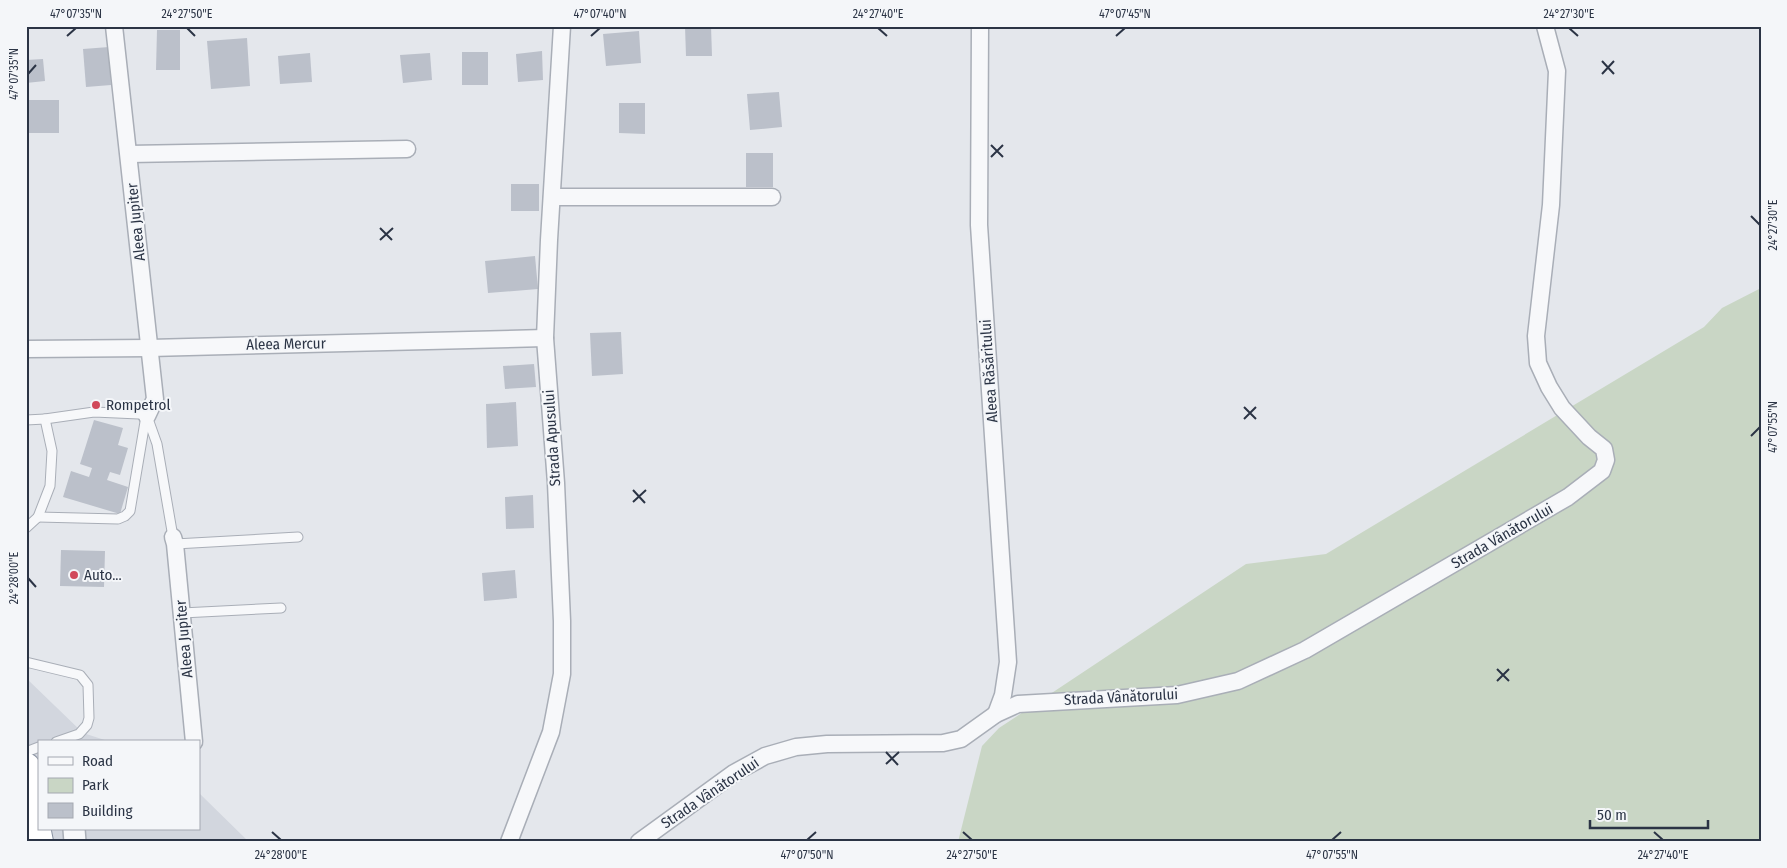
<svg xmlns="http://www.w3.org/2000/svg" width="1787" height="868" viewBox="0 0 1787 868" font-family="'Fira Sans Condensed',sans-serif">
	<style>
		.built { fill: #d2d6de }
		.green { fill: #c9d6c5 }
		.building { fill: #bbc0ca }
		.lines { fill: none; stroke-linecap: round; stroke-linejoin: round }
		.service-casing { stroke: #a9aeb7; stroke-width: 11 }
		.minor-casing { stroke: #a9aeb7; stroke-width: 19 }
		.tertiary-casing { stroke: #a9aeb7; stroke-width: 24 }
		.trunk-casing { stroke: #8b94a3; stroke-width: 30 }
		.service { stroke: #f7f8fa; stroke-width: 9 }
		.minor { stroke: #f7f8fa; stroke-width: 16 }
		.tertiary { stroke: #f7f8fa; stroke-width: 21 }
		.trunk { stroke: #fff; stroke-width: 28 }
		.ticks { fill: none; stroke: #2b3445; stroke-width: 2 }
		.poi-dot { fill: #d1495b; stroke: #f4f6f9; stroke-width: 2 }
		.labels { text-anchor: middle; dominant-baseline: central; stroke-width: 4; stroke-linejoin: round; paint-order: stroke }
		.street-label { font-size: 15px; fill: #2b3445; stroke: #f4f6f9 }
		.poi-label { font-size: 15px; fill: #2b3445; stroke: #f4f6f9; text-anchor: start }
		.neatline { fill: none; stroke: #2b3445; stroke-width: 2 }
		.ticks-label { font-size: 12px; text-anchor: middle; fill: #2b3445 }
	</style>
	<rect width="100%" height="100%" fill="#e4e7ec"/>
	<path class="built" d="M26,678L83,733L111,742H39V829H199V793L249,842H26Z"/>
	<path class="green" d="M1761,288V842H958L982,746L999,728L1246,564L1326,554L1704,327L1722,308Z"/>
	<g class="building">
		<path d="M685,26H711L712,56H686Z"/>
		<path d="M157,30H180V70H156Z"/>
		<path d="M639,31L641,63L606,66L603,34Z"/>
		<path d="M247,38L250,86L211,89L207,41Z"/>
		<path d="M109,47L111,85L86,87L83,49Z"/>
		<path d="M542,51L543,80L518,82L516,54Z"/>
		<rect x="462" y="52" width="26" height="33"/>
		<path d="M310,53L312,82L280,84L278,56Z"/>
		<path d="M430,53L432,80L403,83L400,55Z"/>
		<path d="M43,59L45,81L26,83V60Z"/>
		<path d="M779,92L782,127L750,130L747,94Z"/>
		<path d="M29,100H59V133H28Z"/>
		<path d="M619,103H645V134L619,133Z"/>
		<rect x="746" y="153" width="27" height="34"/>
		<rect x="511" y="184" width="28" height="27"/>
		<path d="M535,256L538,289L488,293L485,261Z"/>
		<path d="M621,332L623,374L592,376L590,333Z"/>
		<path d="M534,364L536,387L505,389L503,366Z"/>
		<path d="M516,402L518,446L487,448L486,404Z"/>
		<path d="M94,420L123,428L118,445L128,448L120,475L110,472L107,480L128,487L120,514L63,497L71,471L89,477L92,468L80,464Z"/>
		<path d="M533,495L534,528L506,529L505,497Z"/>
		<path d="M61,550L105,551L104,587L60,586Z"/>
		<path d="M515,570L517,598L484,601L482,573Z"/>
	</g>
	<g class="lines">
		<defs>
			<g id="service">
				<path d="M45,419L94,412L139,414L147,416L157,444L173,537"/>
				<path d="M26,420L45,419L52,451L50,486L38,517L26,528"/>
				<path d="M38,517L118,519L125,516L130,511L146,416"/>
				<path d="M175,544L298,537"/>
				<path d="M182,613L281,608"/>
				<path d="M26,662L80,675L88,685L89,718L87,725L79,734L56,742"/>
				<path d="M26,752L39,747"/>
			</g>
			<g id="minor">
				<path d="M114,26L155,399L147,416"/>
				<path d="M980,26L979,225L1008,662L1003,695L996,714"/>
				<path d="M129,154L407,149"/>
				<path d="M552,197H772"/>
				<path d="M26,349L150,348L545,338"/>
				<path d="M173,537L175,544L194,742"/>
				<path d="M509,842L551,732L562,674V621L556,483L545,338L549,240L562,26"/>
				<path d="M639,842L734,773L765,756L796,747L827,744L943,743L961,739L996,714L1018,704L1177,695L1238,681L1305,650L1568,497L1602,471L1606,460L1604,449L1589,437L1562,408L1549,387L1538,363L1536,336L1551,205L1557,71L1545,26"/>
			</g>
			<path id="tertiary" d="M74,829L75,842"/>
			<g id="trunk">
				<path d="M26,767L39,804"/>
				<path d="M26,818L36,827L39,842"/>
			</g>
		</defs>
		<use href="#service" class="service-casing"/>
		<use href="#minor" class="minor-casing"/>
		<use href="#tertiary" class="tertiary-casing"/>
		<use href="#trunk" class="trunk-casing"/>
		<use href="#service" class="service"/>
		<use href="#minor" class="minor"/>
		<use href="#tertiary" class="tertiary"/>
		<use href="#trunk" class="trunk"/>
	</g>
	<path class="ticks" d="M187,28L195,36M878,28L887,36M1569,28L1578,36M67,36L76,28M591,36L600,28M1116,36L1125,28M1602,61L1614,74M28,74L36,65M1602,74L1614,61M991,145L1003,157M991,157L1003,145M1751,216L1760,225M380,228L392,240M380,240L393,228M1244,407L1256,419M1244,419L1256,407M1751,436L1760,427M633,490L645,503M633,502L646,490M28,578L36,587M1497,669L1509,681M1497,681L1509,669M886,752L898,765M886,764L899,752M272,832L281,840M963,832L972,840M1654,832L1663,840M807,840L816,832M1332,840L1341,832"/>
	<g class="poi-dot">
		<circle cx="96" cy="405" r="5"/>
		<circle cx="74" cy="575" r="5"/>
	</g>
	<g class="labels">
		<g class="street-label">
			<text transform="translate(136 222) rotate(-96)">Aleea Jupiter</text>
			<text transform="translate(286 344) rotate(-1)">Aleea Mercur</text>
			<text transform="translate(989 371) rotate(-94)">Aleea Răsăritului</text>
			<text transform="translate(552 438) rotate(-94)">Strada Apusului</text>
			<text transform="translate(1502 536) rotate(-30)">Strada Vânătorului</text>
			<text transform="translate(184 639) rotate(-95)">Aleea Jupiter</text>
			<text transform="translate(1121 697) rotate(-3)">Strada Vânătorului</text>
			<text transform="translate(710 793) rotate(-34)">Strada Vânătorului</text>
		</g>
		<g class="poi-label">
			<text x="106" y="405">Rompetrol</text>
			<text x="84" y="575">Auto...</text>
		</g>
	</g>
	<rect width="1787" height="868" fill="none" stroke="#f4f6f9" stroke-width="55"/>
	<rect x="38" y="740" width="162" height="90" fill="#f4f6f9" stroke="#a4a8b1"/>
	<rect x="48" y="757" width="25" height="8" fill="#f7f8fa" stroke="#a4a8b1"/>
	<text x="82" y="766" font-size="15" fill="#2b3445">Road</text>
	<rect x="48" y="778" width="25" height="15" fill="#c9d6c5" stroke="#a4a8b1"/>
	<text x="82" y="790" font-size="15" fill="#2b3445">Park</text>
	<rect x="48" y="803" width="25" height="15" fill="#bbc0ca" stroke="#a4a8b1"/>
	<text x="82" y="816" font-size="15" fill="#2b3445">Building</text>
	<path d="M1590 820v8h118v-8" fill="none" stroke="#2b3445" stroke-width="2.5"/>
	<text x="1597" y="820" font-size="15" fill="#2b3445" stroke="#f4f6f9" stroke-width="4" paint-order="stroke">50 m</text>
	<rect x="28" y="28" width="1732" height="812" class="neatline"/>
	<g class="ticks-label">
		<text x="76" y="18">47°07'35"N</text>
		<text x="187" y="18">24°27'50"E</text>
		<text x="600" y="18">47°07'40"N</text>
		<text x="878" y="18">24°27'40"E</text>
		<text x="1125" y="18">47°07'45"N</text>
		<text x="1569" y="18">24°27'30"E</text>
		<text transform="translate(14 74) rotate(-90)" y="4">47°07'35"N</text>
		<text transform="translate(1773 225) rotate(-90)" y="4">24°27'30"E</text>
		<text transform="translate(1773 427) rotate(-90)" y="4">47°07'55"N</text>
		<text transform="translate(14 578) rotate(-90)" y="4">24°28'00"E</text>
		<text x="281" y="859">24°28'00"E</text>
		<text x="807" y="859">47°07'50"N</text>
		<text x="972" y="859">24°27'50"E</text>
		<text x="1332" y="859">47°07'55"N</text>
		<text x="1663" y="859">24°27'40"E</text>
	</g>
</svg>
